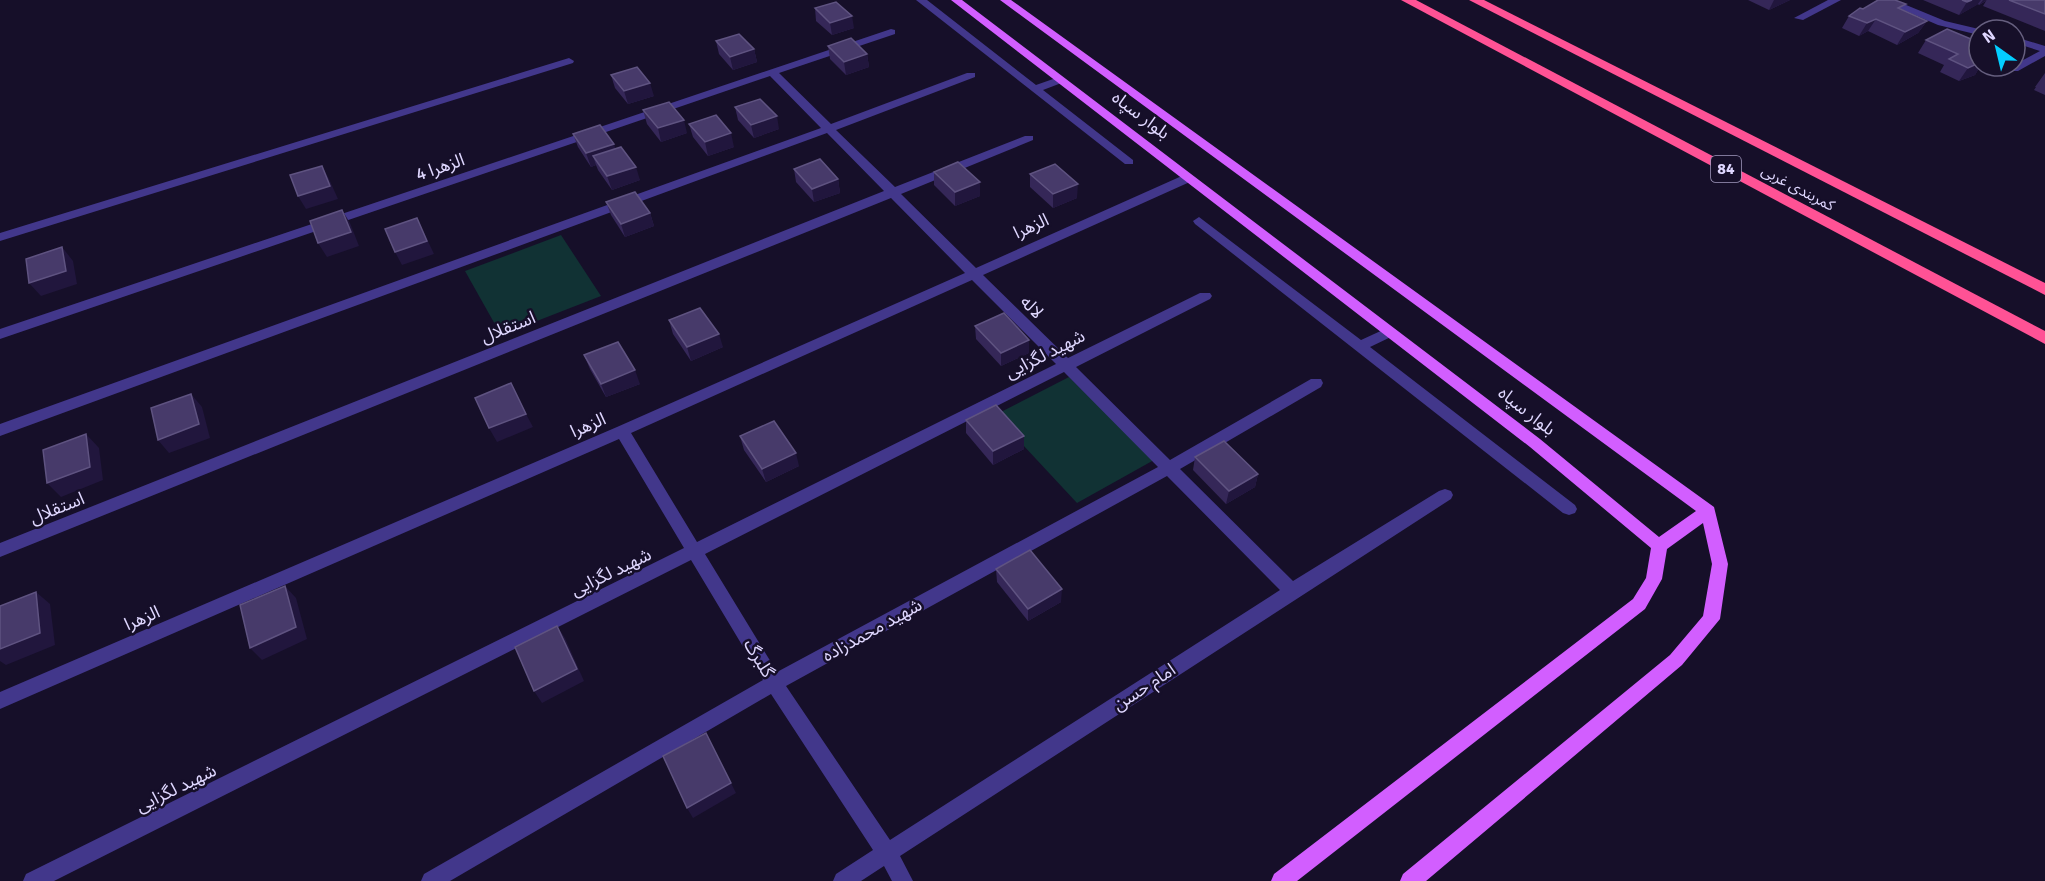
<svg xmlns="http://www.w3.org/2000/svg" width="2045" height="881" viewBox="0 0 2045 881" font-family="Signika,'Noto Sans Arabic',sans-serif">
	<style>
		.green { fill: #113234 }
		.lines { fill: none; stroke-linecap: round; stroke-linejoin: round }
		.minor { fill: #42378b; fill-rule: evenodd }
		.major { fill: #d25eff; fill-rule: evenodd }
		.highway { fill: #ff5295; fill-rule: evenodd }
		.wall { fill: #352758 }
		.shaded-wall { fill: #21163d }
		.building { fill: #473a6a; stroke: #5f5381; stroke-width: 1.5 }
		.labels { text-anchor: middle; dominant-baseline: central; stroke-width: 5; stroke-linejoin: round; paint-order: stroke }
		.far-street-label { font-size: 15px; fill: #dfd7ff; stroke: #160f29 }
		.shield { fill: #160f29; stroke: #a39bbf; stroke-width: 1.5 }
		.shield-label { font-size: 16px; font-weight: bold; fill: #dfd7ff }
		.street-label { font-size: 18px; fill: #dfd7ff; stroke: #160f29 }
	</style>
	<rect width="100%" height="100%" fill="#160f29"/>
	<g class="green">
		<path d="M561,235L601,296L501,335L465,271Z"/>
		<path d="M1069,377L1154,460L1077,503L995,415Z"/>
	</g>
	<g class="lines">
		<g class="minor">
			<path d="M916,0H927L1036,85L1056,78H1064V82L1043,90L1133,160V164H1125Z"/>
			<path d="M1828,0H1841L1803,20L1794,18Z"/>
			<path d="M1880,0H1894L1945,21L1983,30H1979V35L1938,25Z"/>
			<path d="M891,29L895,30V34L779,73L831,124L967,73H975V77L836,130L895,187L1025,136H1033V140L901,194L976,268L1184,175H1192V181L983,275L1068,358L1200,293H1210L1212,296L1210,299L1076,367L1170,460L1311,379H1321L1323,383L1321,387L1180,469L1293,581L1439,491L1445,489L1451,491L1453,495L1451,499L900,856L913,881H892L884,866L861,881H833L836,874L873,850L771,694L450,881H421L424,874L763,680L691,560L54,881H23L26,874L684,548L619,439L0,709V692L617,427L965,273L891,198L0,557V543L884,191L827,133L0,436V424L821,128L770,76L0,339V329ZM972,280L1056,364L697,542L631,433ZM1064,372L1158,467L777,672L705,554ZM1167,476L1280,590L890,840L786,686Z"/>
			<path d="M2015,37L2045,46V56L2018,71H2010V67L2040,51L2015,43Z"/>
			<path d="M569,58L574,61L573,63L0,241V233Z"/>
			<path d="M1199,217L1361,340L1385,329H1395L1397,332L1395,335L1370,347L1575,505L1577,509L1575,513L1569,515L1563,513L1195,224L1193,221Z"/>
		</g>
		<path class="major" d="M951,0H962L1540,439L1659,537L1696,511L1000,0H1011L1714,507L1728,564L1720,619L1682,665L1426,881H1400L1403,874L1670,655L1703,616L1712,564L1703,523L1667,549L1662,579L1645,609L1297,881H1271L1274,874L1633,599L1646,578L1651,548L1530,447Z"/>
		<g class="highway">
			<path d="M1401,0H1416L2045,331V344Z"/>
			<path d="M1469,0H1484L2045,283V295Z"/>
		</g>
	</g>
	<g class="wall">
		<path d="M1748,0H1790L1769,10Z"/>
		<path d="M1923,0H2045V31L1983,6L1986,1L1979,5L1978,4L1959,15Z"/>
		<path d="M815,8L854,28L832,35L816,21Z"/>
		<path d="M1863,9L1902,10L1927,21L1918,33L1897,45L1868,31L1859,36L1842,28L1849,16Z"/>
		<path d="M1947,29L1979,66H1983L1979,68L1975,75L1959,81L1940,72L1944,65L1918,53L1926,40Z"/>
		<path d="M716,41L754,49L757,62L733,70L719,54Z"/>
		<path d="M828,46L867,54L869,67L846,75L830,59Z"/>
		<path d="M2045,73V95L2034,90L2036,87H2035Z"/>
		<path d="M611,75L654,96L628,104L615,88Z"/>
		<path d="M735,107L779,129L754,138L738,120Z"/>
		<path d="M643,110L687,133L661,142L647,124Z"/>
		<path d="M689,124L734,147L708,156L693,137Z"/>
		<path d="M573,134L616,149L640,180L612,190L598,170L596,165L591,167L578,147Z"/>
		<path d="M794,169L838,179L840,193L814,202L796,182Z"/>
		<path d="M934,172L980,196L955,206L934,185Z"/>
		<path d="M1030,174L1077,198L1053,208L1030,187Z"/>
		<path d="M606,202L650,213L654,226L625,237L611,215Z"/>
		<path d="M669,320L723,347L691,361L673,334Z"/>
		<path d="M975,326L1029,353L1001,366L976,339Z"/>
		<path d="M584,355L640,384L606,397L590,369Z"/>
		<path d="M966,420L1024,436V449L993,465L966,433Z"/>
		<path d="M740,436L799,466L766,482L744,450Z"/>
		<path d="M1195,457L1258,474L1255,487L1226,504L1193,470Z"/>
		<path d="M996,569L1061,602L1028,621L997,582Z"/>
	</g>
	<g class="shaded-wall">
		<path d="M1774,0H1790L1769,10Z"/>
		<path d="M1972,0H1981L1977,5L1959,15L1967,2Z"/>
		<path d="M1983,0H1987L1979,5Z"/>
		<path d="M852,16L854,28L832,35L830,23Z"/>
		<path d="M1876,19L1868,31L1859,36L1867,23Z"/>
		<path d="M1927,21L1918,33L1897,45L1905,32Z"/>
		<path d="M754,49L757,62L733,70L730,57Z"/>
		<path d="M867,54L869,67L846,75L844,62Z"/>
		<path d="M1979,62V66H1983L1979,68L1975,75L1959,81L1968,68Z"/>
		<path d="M650,83L654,96L628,104L624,91Z"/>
		<path d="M777,116L779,129L754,138L751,125Z"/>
		<path d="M684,120L687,133L661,142L658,128Z"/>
		<path d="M731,133L734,147L708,156L705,142Z"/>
		<path d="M614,144L618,157L593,156L596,165L591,167L586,153Z"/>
		<path d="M322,166L329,179L338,199L306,209L298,196Z"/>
		<path d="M636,167L640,180L612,190L607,176Z"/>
		<path d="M838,179L840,193L814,202L812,189Z"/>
		<path d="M980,182V196L955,206V192Z"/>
		<path d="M1078,184L1077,198L1053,208V194Z"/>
		<path d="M342,210L350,223L359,246L327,257L318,243Z"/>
		<path d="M650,213L654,226L625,237L621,224Z"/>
		<path d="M417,218L434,254L402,265L395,252Z"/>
		<path d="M62,247L73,261L77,284L41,296L29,283Z"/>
		<path d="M719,334L723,347L691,361L687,347Z"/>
		<path d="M1029,340V353L1001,366V353Z"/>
		<path d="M635,370L640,384L606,397L601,384Z"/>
		<path d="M191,394L202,407L210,438L169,453L158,440Z"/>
		<path d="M526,414L533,427L497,442L489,428Z"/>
		<path d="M86,434L99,448L103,480L61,497L47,483Z"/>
		<path d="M1024,436V449L993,465V451Z"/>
		<path d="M796,453L799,466L766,482L762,469Z"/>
		<path d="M1258,474L1255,487L1226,504L1229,491Z"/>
		<path d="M285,586L296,598L307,639L262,660L250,648Z"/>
		<path d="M1062,589L1061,602L1028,621V609Z"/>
		<path d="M36,592L50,604L55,645L6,665L0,661V649Z"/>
		<path d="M557,626L565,638L584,681L542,703L534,691Z"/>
		<path d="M731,783L736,793L693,818L687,808Z"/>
	</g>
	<g class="building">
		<path d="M1878,0H1895L1906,4L1898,8L1927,21L1905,32L1876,19L1867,23L1849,16L1860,8L1863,9Z"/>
		<path d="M1962,0H1972L1967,2Z"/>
		<path d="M2009,0H2045V14Z"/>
		<path d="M836,2L852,16L830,23L815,8Z"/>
		<path d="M1947,29L1978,42H1979V63L1968,68L1949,59L1958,54L1926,40Z"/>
		<path d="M739,34L754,49L730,57L716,41Z"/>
		<path d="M851,38L867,54L844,62L828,46Z"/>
		<path d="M637,67L650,83L624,91L611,75Z"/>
		<path d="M760,99L777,116L751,125L735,107Z"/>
		<path d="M669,102L684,120L658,128L643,110Z"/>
		<path d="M716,115L731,133L705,142L689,124Z"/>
		<path d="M600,125L614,144L586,153L573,134Z"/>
		<path d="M621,147L636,167L607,176L593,156Z"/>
		<path d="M820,159L838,179L812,189L794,169Z"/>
		<path d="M958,162L980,182L955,192L934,172Z"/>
		<path d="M1055,164L1078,184L1053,194L1030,174Z"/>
		<path d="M322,166L330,186L298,196L290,175Z"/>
		<path d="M635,192L650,213L621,224L606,202Z"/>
		<path d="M342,210L351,232L318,243L310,221Z"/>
		<path d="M417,218L427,241L395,252L385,229Z"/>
		<path d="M62,247L66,271L29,283L26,259Z"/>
		<path d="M700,308L719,334L687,347L669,320Z"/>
		<path d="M1004,313L1029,340L1001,353L975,326Z"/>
		<path d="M618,342L635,370L601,384L584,355Z"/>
		<path d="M511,383L526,414L489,428L475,398Z"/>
		<path d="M191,394L199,424L158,440L151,408Z"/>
		<path d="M996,405L1024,436L993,451L966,420Z"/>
		<path d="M774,421L796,453L762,469L740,436Z"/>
		<path d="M86,434L90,467L47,483L43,450Z"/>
		<path d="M1224,441L1258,474L1229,491L1195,457Z"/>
		<path d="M1030,550L1062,589L1028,609L996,569Z"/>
		<path d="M285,586L296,627L250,648L240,605Z"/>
		<path d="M36,592L40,633L0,649V606Z"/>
		<path d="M557,626L577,669L534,691L515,647Z"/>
		<path d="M706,733L731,783L687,808L663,756Z"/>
	</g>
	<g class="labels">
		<g class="far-street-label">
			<text transform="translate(1798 188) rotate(28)">کمربندی غربی</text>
		</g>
		<rect class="shield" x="1711" y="156" width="30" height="26" rx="4.5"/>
		<g class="shield-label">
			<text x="1726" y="169">84</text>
		</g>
		<g class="street-label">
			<text transform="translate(1141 115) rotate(37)">بلوار سپاه</text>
			<text transform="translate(440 167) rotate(-19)">الزهرا 4</text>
			<text transform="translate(1031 226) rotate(-24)">الزهرا</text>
			<text transform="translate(1032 307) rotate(45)">لاله</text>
			<text transform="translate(508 327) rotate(-22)">استقلال</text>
			<text transform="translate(1045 354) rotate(-27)">شهید لگزایی</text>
			<text transform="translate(1527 411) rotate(38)">بلوار سپاه</text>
			<text transform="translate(588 425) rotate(-23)">الزهرا</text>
			<text transform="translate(57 508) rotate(-22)">استقلال</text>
			<text transform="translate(611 572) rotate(-26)">شهید لگزایی</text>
			<text transform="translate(142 618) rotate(-23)">الزهرا</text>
			<text transform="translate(872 630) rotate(-29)">شهید محمدزاده</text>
			<text transform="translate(759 658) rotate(59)">گلبرگ</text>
			<text transform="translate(1144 687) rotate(-33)">امام حسن</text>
			<text transform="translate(176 788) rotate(-26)">شهید لگزایی</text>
		</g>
	</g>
	<g transform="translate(1997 48) rotate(326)"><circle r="28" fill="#160f29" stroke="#665f7f" stroke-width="1.5"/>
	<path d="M0-4.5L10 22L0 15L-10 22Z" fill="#03ceff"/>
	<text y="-9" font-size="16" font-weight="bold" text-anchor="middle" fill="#dfd7ff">N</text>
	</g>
</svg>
